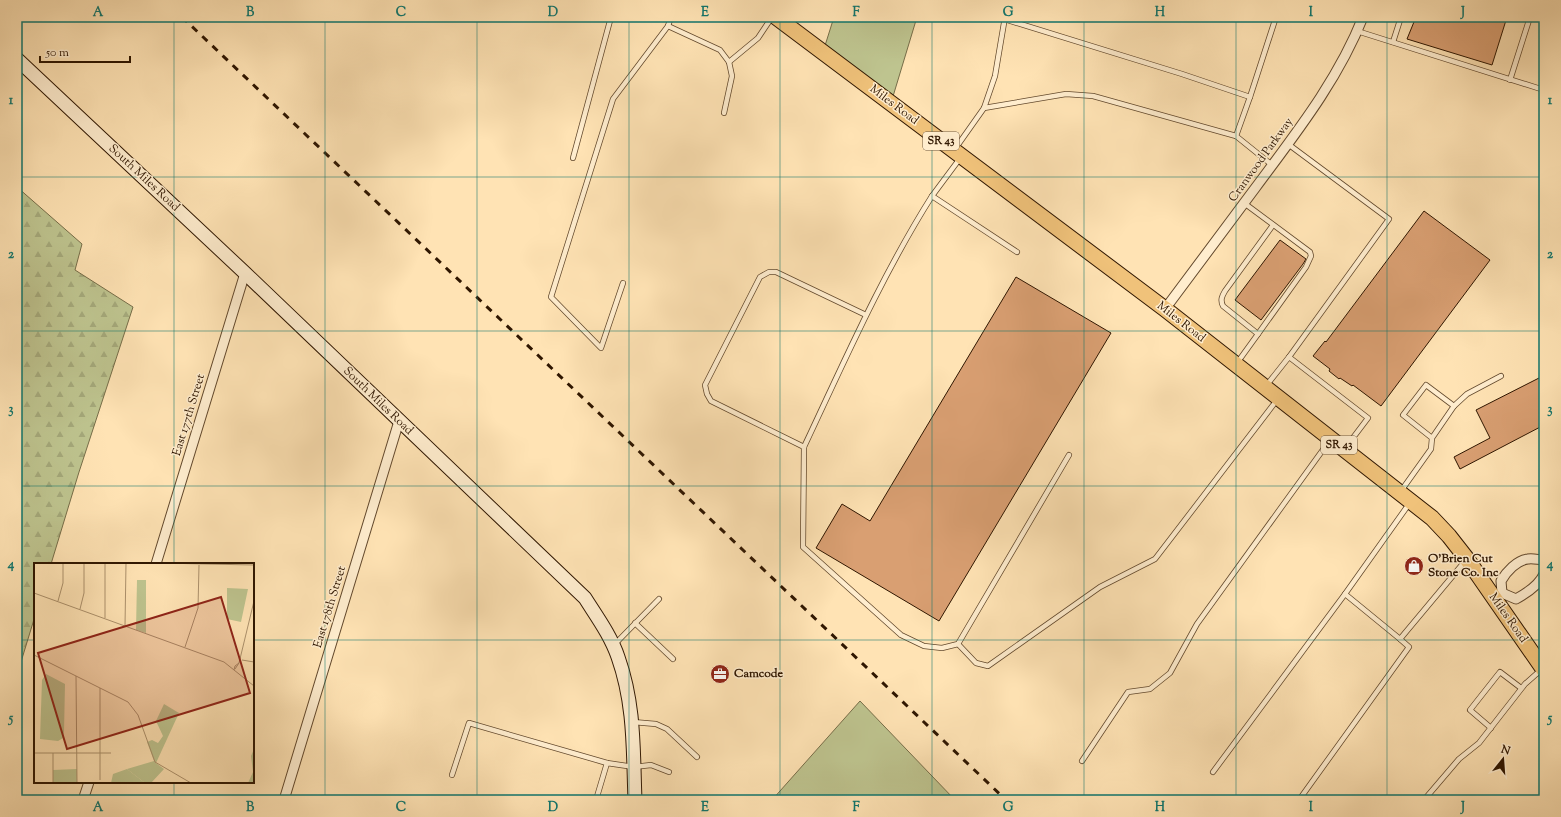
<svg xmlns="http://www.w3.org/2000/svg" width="1561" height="817" viewBox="0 0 1561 817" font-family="'Sorts Mill Goudy',serif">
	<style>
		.grass { fill: #bec48f; stroke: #766d48 }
		.forest { fill: url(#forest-firs); stroke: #766d48 }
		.building { fill: #d99f72; stroke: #2f1600 }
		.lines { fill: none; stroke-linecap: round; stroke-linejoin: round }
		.lane-casing { stroke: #63492d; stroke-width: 6 }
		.street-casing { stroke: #63492d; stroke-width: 11 }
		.secondary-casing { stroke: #2f1600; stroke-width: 15 }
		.primary-casing { stroke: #2f1600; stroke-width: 17 }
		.lane { stroke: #ffedce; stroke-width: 4.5 }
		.street { stroke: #ffedce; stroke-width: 9 }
		.secondary { stroke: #ffedce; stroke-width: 13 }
		.primary { stroke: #f0c27a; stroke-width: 15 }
		.rail { stroke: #2f1600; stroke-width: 3; stroke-dasharray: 7 7; stroke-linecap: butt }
		.grid { fill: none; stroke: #0f766e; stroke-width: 1; stroke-opacity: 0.55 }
		.labels { text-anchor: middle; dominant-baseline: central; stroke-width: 3; stroke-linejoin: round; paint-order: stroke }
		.shield { fill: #ffedce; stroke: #6d563e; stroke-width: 1 }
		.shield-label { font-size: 11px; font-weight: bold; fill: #2f1600 }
		.street-label { font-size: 12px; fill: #2f1600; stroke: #ffedce }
		.poi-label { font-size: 12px; font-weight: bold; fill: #2f1600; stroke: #ffedce; text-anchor: start }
		.inset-road { fill: none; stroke: #ac916c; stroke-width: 1 }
		.view { fill: #8f2418; fill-opacity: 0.15; stroke: #8f2418; stroke-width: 2 }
		.inset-edge { fill: none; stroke: #2f1600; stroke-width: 2 }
		.neatline { fill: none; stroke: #0f766e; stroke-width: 1.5 }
		.grid-label { font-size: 13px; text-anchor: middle; font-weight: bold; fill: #0f766e }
	</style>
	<defs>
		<pattern id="forest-firs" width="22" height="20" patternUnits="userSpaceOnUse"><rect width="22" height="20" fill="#bec48f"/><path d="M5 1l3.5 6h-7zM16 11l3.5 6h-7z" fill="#a4a87a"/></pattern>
	</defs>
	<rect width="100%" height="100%" fill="#ffe3b4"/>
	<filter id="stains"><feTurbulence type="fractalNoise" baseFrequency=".005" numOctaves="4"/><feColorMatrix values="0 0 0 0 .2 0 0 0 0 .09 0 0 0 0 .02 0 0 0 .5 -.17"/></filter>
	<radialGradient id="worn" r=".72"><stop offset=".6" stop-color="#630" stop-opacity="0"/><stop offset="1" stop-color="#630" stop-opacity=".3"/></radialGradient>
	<g class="grass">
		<path d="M834,17H917L891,103L823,52Z"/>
		<path d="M860,701L955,800H772Z"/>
	</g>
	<path class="forest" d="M17,187L82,244L75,270L133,307L79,472L51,564H35V616L17,675Z"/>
	<g class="building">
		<path d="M1416,17H1507L1492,65L1407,39Z"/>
		<path d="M1424,211L1490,260L1381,406L1353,385L1352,386L1340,378L1339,379L1329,371L1330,369L1313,356L1325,341L1326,342Z"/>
		<path d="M1280,240L1306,259L1303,264L1261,320L1235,300Z"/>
		<path d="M1016,277L1111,333L939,621L816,548L842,504L870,521Z"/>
		<path d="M1539,378L1544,388V425L1460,469L1454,457L1490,438L1476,410Z"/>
	</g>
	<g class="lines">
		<defs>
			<g id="lane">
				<path d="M1004,19L1182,74L1250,97L1276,17"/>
				<path d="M668,26L720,50L729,62L732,76L724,113"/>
				<path d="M1357,31L1544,90"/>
				<path d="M1393,42L1401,17"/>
				<path d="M729,62L758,38L772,17"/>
				<path d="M1510,80L1530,17"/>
				<path d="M1250,97L1236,136L1272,165"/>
				<path d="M984,108L1066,94L1093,96L1236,136"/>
				<path d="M1288,144L1389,219L1289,357"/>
				<path d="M955,149L984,108L995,76L1005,17"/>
				<path d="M961,157L932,196L1017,252"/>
				<path d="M573,158L611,17"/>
				<path d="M1244,203L1310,252L1311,256L1306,267L1258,334"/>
				<path d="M623,283L601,348L551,297L613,99L668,26L671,17"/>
				<path d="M866,315L776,272H769L760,277L705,385L707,394L711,401L804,447C844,362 882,275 932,196"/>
				<path d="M1237,363L1258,334L1223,306C1220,300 1222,296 1225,291L1273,225"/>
				<path d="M1266,386L1289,357L1368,418L1346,447"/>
				<path d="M1454,406L1467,394L1501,376"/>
				<path d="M804,447L803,547L901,635L924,646L942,648L958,644L1069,455"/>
				<path d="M1401,491L1431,449L1432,438L1454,406L1426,385L1403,415L1432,438"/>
				<path d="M635,623L673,659"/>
				<path d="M1400,639L1345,594L1409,504"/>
				<path d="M958,644L976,663L988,666L1100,587L1155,559L1277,400"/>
				<path d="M614,645L659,599"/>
				<path d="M633,722L656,724L667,729L697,757"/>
				<path d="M1491,728L1470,710L1500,672L1521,688"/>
				<path d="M1082,761L1128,692L1150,689L1170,673L1197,624L1330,440"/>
				<path d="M1213,772L1345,594"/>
				<path d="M452,775L469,723L607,763"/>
				<path d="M596,800L607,763L634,767L651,765L669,772"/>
				<path d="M1299,800L1409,647L1400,639L1466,560"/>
				<path d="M1424,800L1459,759L1479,743L1525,684L1542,669"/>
			</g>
			<g id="street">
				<path d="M1165,309C1196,268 1226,227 1256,187C1296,133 1338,80 1363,17"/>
				<path d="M156,564L245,273"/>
				<path d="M1502,593L1501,581C1506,572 1517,560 1528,559C1533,558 1539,560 1544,560"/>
				<path d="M1502,593L1516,599C1527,593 1539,585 1544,574"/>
				<path d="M83,800L89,782"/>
				<path d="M284,800L399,421"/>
			</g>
			<path id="secondary" d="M17,59L245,273L585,598C597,617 611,636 618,657C635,705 633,750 635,800"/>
			<path id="primary" d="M776,17L1165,309L1432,518L1449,536L1467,559L1544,670"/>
		</defs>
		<use href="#lane" class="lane-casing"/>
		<use href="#street" class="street-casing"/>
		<use href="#secondary" class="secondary-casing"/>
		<use href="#primary" class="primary-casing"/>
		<use href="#lane" class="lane"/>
		<use href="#street" class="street"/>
		<use href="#secondary" class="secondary"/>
		<use href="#primary" class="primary"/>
		<path class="rail" d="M182,17L1006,800"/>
	</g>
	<path class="grid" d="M174,17V564M325,17V800M477,17V800M629,17V800M780,17V800M932,17V800M1084,17V800M1236,17V800M1387,17V800M17,177H1544M17,331H1544M17,486H1544M17,640H35M253,640H1544M174,782V800"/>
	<defs>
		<symbol id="shop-disc" viewBox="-11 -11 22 22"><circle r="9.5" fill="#8f2418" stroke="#ffedce"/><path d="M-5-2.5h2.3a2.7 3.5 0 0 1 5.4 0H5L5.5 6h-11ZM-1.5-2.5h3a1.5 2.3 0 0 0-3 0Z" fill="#fff"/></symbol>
		<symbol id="office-disc" viewBox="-11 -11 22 22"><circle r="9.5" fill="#8f2418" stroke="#ffedce"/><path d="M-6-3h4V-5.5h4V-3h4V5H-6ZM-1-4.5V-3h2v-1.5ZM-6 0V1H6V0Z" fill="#fff"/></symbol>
	</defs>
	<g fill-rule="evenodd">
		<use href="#shop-disc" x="1403" y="555" width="22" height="22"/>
		<use href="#office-disc" x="709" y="663" width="22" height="22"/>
	</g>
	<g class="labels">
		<g class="shield">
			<rect x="923" y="132" width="36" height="18" rx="3"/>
			<rect x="1321" y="436" width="36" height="18" rx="3"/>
		</g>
		<g class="shield-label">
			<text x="941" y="141">SR 43</text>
			<text x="1339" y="445">SR 43</text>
		</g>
		<g class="street-label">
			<text transform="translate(894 105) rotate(37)">Miles Road</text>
			<text transform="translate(1261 160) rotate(-54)">Cranwood Parkway</text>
			<text transform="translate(144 178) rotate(43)">South Miles Road</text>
			<text transform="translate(1181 322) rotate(38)">Miles Road</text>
			<text transform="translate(378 401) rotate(44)">South Miles Road</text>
			<text transform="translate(189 415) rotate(-73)">East 177th Street</text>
			<text transform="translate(330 607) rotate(-73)">East 178th Street</text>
			<text transform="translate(1508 618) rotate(55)">Miles Road</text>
		</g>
		<g class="poi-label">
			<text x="1428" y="559">O'Brien Cut<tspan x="1428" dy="14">Stone Co. Inc</tspan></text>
			<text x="734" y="674">Camcode</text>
		</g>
	</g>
	<g transform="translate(34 563)">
		<rect width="220" height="220" fill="#ffe3b4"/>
		<path d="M103,17H112V70L102,67ZM193,25L214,26L207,59L193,56ZM130,141L145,150L122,200L130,206L117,220H111L93,206L120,198L113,179L118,177L124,180L129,173L122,158ZM43,206V220H19V207Z" fill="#bec48f"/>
		<path d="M12,111L31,121L30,169L29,175L24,178L6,176L8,117ZM220,186V220H214L219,209L217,193ZM93,206L111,220H77L79,211Z" fill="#bec48f"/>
		<path class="inset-road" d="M125,0L220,2M0,30L190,99L220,123M24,38L29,20V0M46,46L50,30V0M71,55V0M91,63L92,0M151,84L164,45L165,2M0,92L94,139L104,152L121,199L157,220M208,97L220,99M205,100L220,38M200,107L201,103L205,100L201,106M42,113L43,220M66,125V217M0,190H77M19,190V220"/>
		<path class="view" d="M187,34L216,130L33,186L4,90Z"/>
		<rect width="220" height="220" class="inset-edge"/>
	</g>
	<rect width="1561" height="817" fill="none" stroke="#ffe3b4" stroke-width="44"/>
	<g transform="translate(1503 759) rotate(17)" stroke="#ffedce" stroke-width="3" paint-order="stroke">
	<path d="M0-3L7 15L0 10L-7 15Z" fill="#2f1600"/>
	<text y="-6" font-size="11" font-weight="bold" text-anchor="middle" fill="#2f1600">N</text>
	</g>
	<path d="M40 56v6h90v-6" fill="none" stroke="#2f1600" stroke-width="2"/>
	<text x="46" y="56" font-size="12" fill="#2f1600" stroke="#ffedce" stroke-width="3" paint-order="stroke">50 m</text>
	<rect x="22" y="22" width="1517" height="773" class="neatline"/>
	<g class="grid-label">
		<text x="98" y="16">A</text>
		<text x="250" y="16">B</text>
		<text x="401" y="16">C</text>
		<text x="553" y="16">D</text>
		<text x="705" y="16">E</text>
		<text x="856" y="16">F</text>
		<text x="1008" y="16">G</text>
		<text x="1160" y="16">H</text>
		<text x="1311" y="16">I</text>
		<text x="1463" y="16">J</text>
		<text x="11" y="104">1</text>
		<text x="1550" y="104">1</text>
		<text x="11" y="258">2</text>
		<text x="1550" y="258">2</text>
		<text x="11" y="413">3</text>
		<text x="1550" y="413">3</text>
		<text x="11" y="568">4</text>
		<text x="1550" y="568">4</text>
		<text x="11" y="722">5</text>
		<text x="1550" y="722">5</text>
		<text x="98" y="811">A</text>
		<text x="250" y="811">B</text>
		<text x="401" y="811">C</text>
		<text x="553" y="811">D</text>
		<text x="705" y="811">E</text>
		<text x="856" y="811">F</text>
		<text x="1008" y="811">G</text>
		<text x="1160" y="811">H</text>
		<text x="1311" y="811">I</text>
		<text x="1463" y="811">J</text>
	</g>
	<rect width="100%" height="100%" filter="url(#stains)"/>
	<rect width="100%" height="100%" fill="url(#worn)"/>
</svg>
